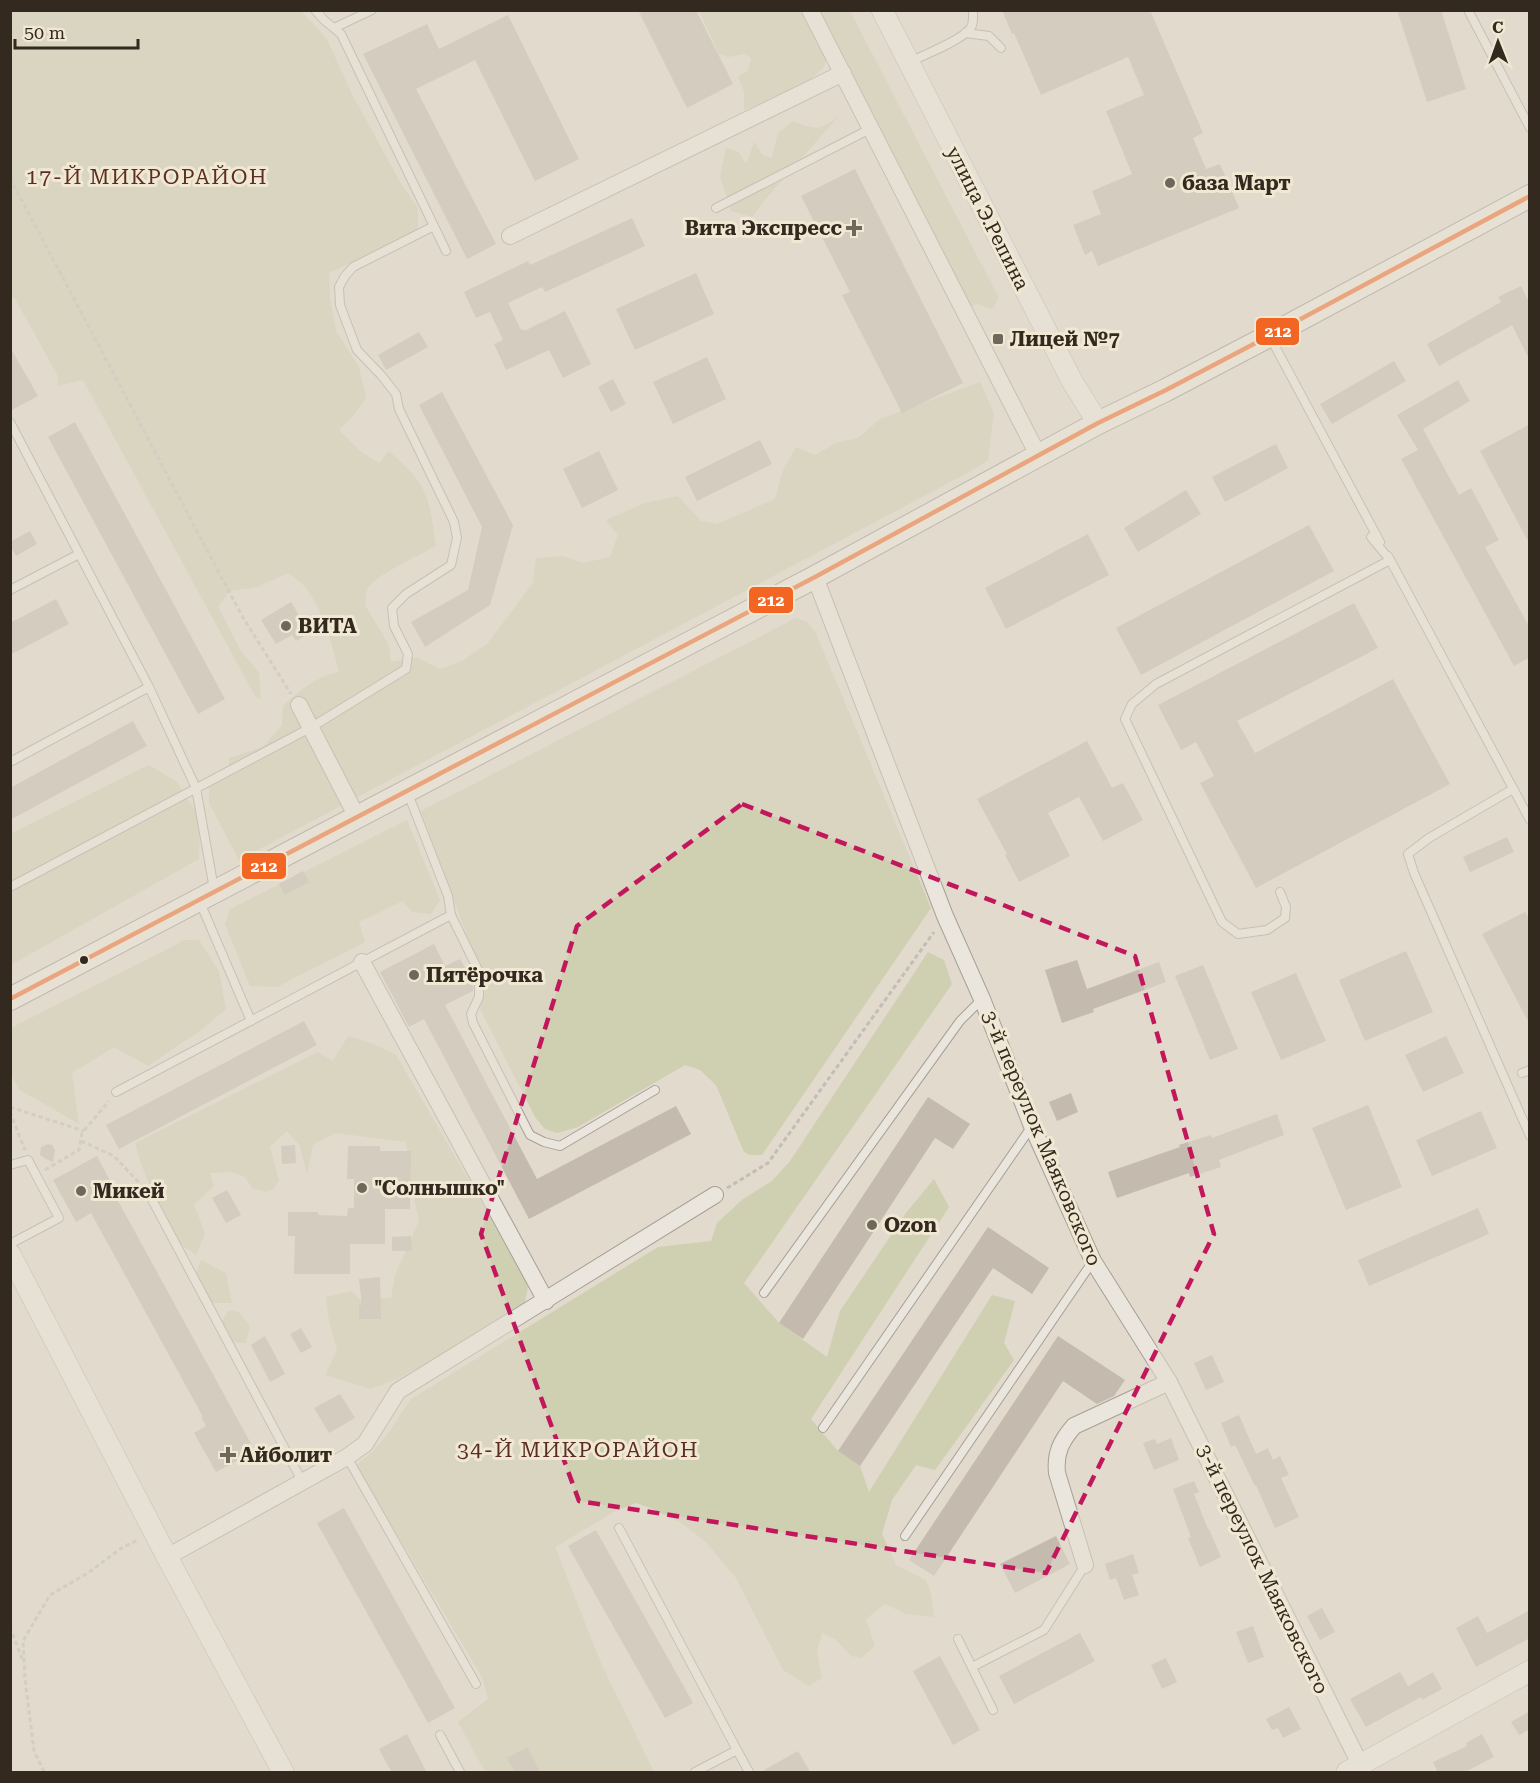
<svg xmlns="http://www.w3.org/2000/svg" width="1540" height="1783" viewBox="0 0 1540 1783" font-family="'Roboto Serif',serif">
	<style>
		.green { fill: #cfcfb1 }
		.building { fill: #c4baae }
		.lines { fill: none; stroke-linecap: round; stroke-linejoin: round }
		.service-casing { stroke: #a6a096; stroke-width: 10 }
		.minor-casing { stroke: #a6a096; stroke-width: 18 }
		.tertiary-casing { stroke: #a6a096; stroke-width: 22 }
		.secondary-casing { stroke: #968f86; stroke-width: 24 }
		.path { stroke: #c2bdb5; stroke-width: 3; stroke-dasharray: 4.5 3; stroke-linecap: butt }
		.service { stroke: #eae6de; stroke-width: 8 }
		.minor { stroke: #eae6de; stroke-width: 16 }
		.tertiary { stroke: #eae6de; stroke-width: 21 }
		.secondary { stroke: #eae6de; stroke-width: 22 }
		.bus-1-casing { stroke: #f1e8d3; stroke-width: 9 }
		.bus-1 { stroke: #f26522; stroke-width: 4.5 }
		.marked { fill: none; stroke: #c2185b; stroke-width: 4.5; stroke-dasharray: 12 8; stroke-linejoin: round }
		.poi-dot { fill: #70675c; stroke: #f1e8d3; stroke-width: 2 }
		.bus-dot { fill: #33291f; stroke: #f1e8d3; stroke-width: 2 }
		.labels { text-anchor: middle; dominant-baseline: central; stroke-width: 6; stroke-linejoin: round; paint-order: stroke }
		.poi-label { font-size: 20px; font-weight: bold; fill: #33291f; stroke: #f1e8d3; text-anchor: start }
		.street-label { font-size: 20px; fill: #33291f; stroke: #f1e8d3 }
		.neighbourhood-label { font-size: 21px; letter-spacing: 1.5px; fill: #5b2e23; stroke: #f1e8d3 }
		.line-badge { stroke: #f1e8d3; stroke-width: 2 }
		.badge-label { font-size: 16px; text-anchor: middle; font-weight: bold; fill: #fff }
	</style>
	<rect width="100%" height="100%" fill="#e1dacd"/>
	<g class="green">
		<path d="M10,11H301L327,39L352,94L400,182L418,208V235L382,248L329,273L330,299L336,331L359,367L366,398L354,415L339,430L360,451L379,463L389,451C401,462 413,473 421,486C431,501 433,528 436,546C419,556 375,574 367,590C366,594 365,600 365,605L389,645L391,662L417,657L440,669L462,661L487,644L533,583L536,558L563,556L583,563L610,557L618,535L606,520L645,503L678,496L701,521L717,524L775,499L783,470L796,447L815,455L836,443L858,438L880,419L980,382L994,413L988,460L973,470L239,860L209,803V785L229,774V758L263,747L282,725L283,706C300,691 316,676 339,672C332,646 322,604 303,585C299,580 293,577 288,573L257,587L230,591L218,607L241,651L259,673L261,699L255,696L83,380L57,386L58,376L14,297H11Z"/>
		<path d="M699,11H850L999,298L992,309L977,304L959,313L826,59L824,67L804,85L744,110V92L738,77L748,70L751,58L744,54L728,57L719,54Z"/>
		<path d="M839,116L769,195L752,217L731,211L720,177L726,148L739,152L746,164L754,142L763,155L772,158L778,133L793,121C814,130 820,131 839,116Z"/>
		<path d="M796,618L806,621L815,631L931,908L762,1155H750L744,1152L716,1085L700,1070L685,1065L578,1127L557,1133L545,1129L535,1117L480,1009L486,989L484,977L470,944L421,811Z"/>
		<path d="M149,765L177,782L200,819L199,859L11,965V834Z"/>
		<path d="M407,820L440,900L431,914L412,912L403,901L359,922L365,942L277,987L250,986L225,924L230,909Z"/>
		<path d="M185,940H199L219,971L226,1009L201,1030L148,1066L114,1047L72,1073L79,1124L20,1090L11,1075V1028Z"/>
		<path d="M928,952L944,960L952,984L744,1283L779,1323L827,1357L840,1311L906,1213L934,1179L949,1207L811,1419L838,1451L860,1466L869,1492L992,1295L1015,1301L1004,1343L1014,1360L935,1470L916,1465L892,1500L882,1534L896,1565L926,1580L931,1594L934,1617L906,1614L885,1604L866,1619L875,1646L861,1658L851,1656L835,1639L822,1633L817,1652L822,1678L808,1686L783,1670L736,1578L705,1541L681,1523L653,1509L636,1503L616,1511L555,1547L601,1663L654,1772H485L458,1722L488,1699L482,1677L356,1465L372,1452L389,1432L411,1399L658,1247L711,1241L717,1223L743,1199L772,1181L790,1161Z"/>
		<path d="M348,1036L371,1043L396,1055L522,1272L528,1287L524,1306L431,1361L397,1379L371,1389L325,1375L337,1350L329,1321L326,1297L352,1291L359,1299L391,1298L395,1275L419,1221L409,1174L406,1142L335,1133L313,1145L307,1174L300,1146L287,1131L270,1147L279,1180L274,1188L266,1192L252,1188L245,1177L231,1172L210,1173L214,1186L194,1205L205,1233L196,1255L176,1241L160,1212L140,1161L135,1143L318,1052L333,1061Z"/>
		<path d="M201,1260L226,1273L232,1303H211L195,1277Z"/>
		<path d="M229,1310L239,1312L250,1326L246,1343L234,1342L222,1321Z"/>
	</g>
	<g class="building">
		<path d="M638,10H696L733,84L687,108Z"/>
		<path d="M1002,10H1150L1203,133L1193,138L1206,169L1220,164L1239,208L1098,266L1092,251L1085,255L1073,225L1101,214L1092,191L1132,174L1106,111L1144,95L1128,57L1041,95L1014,33L1012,34Z"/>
		<path d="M1397,10H1441L1466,89L1427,102Z"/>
		<path d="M508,15L579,159L535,181L475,60L416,89L496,244L467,259L363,54L427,24L439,49Z"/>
		<path d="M855,169L963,383L902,413L842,295L850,292L801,196Z"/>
		<path d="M632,218L645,246L545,292L542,287L508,303L521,330L524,329V331L565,311L591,364L563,378L549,350L506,370L494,344L503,340L490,312L476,318L464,292L528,261L530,265Z"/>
		<path d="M696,273L714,314L635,350L616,309Z"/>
		<path d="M1521,286L1530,304V361L1512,325L1439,366L1427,344L1501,302L1498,297Z"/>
		<path d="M419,332L428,347L386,370L378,355Z"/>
		<path d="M10,347L38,396L10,411Z"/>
		<path d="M707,357L726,399L673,424L653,382Z"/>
		<path d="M1394,361L1406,381L1332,424L1320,404Z"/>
		<path d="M613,379L626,404L611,412L598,387Z"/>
		<path d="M1458,380L1470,401L1423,429L1459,495L1471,488L1499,540L1485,547L1530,628V657L1514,666L1401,459L1418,450L1397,415Z"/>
		<path d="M442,392L513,525L490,605L425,647L411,622L468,590L482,527L419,405Z"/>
		<path d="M75,422L225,699L198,714L48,437Z"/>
		<path d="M1530,424V545L1480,451Z"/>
		<path d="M760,440L772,464L697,501L685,477Z"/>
		<path d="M1276,444L1288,468L1225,502L1212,477Z"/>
		<path d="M599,451L618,490L582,508L563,469Z"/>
		<path d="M1186,490L1201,514L1138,552L1124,528Z"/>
		<path d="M1309,525L1334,571L1141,675L1116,628Z"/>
		<path d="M30,531L37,544L16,556L10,545V542Z"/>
		<path d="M1088,534L1109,575L1006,629L985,588Z"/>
		<path d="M56,599L69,624L10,655V623Z"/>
		<path d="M291,602L310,633L296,641L292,635L276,644L261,620Z"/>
		<path d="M1354,603L1378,648L1237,721L1255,753L1393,679L1450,784L1256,888L1200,783L1214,776L1196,742L1181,750L1158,705Z"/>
		<path d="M133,721L147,746L10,820V788Z"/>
		<path d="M1087,741L1112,788L1123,783L1143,820L1103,841L1079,797L1048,813L1070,856L1019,882L1005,855L1007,854L977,799Z"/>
		<path d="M1507,837L1514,852L1470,872L1463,857Z"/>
		<path d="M303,871L309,882L285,895L279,884Z"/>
		<path d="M1525,912L1530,920V1025L1482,934Z"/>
		<path d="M434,944L445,966L460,959L473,983V991L445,1005L537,1179L676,1106L691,1134L529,1219L424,1019L409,1027L380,972Z"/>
		<path d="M1406,951L1433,1012L1365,1041L1339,980Z"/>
		<path d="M1077,960L1087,989L1159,962L1166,982L1093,1009L1094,1012L1062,1023L1045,970Z"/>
		<path d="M1203,965L1238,1049L1210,1060L1175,976Z"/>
		<path d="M1296,973L1326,1041L1281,1060L1251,992Z"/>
		<path d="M304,1021L317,1045L119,1149L106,1125Z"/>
		<path d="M1446,1036L1464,1073L1423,1092L1405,1055Z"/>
		<path d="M1071,1093L1078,1112L1057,1121L1049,1102Z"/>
		<path d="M928,1097L970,1124L953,1149L935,1138L803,1339L779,1323Z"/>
		<path d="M1368,1105L1402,1187L1346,1210L1312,1128Z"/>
		<path d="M1481,1111L1497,1148L1432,1176L1416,1140Z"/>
		<path d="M1277,1114L1284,1135L1219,1160L1221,1167L1190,1177L1189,1173L1117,1198L1108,1172L1180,1147L1179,1145L1211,1135L1212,1138Z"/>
		<path d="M48,1144L52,1145L55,1150L53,1162L44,1158L40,1155L41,1147Z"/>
		<path d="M295,1145L296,1163L282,1164L281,1146Z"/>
		<path d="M348,1146H380V1151H411L410,1209H385V1244H350V1274H294L295,1236H288V1212H318V1215L347,1216L348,1208H354V1179H347Z"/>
		<path d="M97,1156L119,1198L117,1199L255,1451L216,1472L194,1433L206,1426L201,1417H203L91,1213L76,1222L53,1180Z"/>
		<path d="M227,1190L241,1215L226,1223L212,1198Z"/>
		<path d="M1478,1208L1489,1234L1369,1286L1358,1260Z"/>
		<path d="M988,1227L1049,1268L1032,1294L993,1268L860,1466L838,1451Z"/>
		<path d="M411,1236L412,1251H392V1237Z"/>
		<path d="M380,1277L381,1319H359V1305H362L359,1279Z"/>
		<path d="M301,1328L312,1347L301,1353L290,1334Z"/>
		<path d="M265,1336L285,1374L270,1382L251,1345Z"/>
		<path d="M1058,1336L1125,1380L1114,1396L1097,1404L1063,1381L934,1576L909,1560Z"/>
		<path d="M1212,1355L1224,1382L1206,1390L1194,1363Z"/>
		<path d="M340,1394L355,1418L329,1433L314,1408Z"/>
		<path d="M1239,1415L1256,1454L1268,1448L1273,1460L1280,1456L1289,1475L1281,1478L1299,1517L1275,1528L1256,1485L1255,1486L1235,1445L1231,1447L1221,1423Z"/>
		<path d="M1171,1438L1179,1460L1154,1470L1143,1443L1155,1439L1157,1444Z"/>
		<path d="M1194,1481L1199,1492L1194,1494L1208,1529H1209L1221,1557L1200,1567L1188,1538L1191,1537L1173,1489Z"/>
		<path d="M344,1508L455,1708L428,1723L317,1523Z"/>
		<path d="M596,1530L693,1703L665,1718L568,1546Z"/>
		<path d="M1056,1536L1070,1564L1015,1593L1000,1564Z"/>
		<path d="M1133,1554L1139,1573L1132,1575L1139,1595L1124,1600L1116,1578L1110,1580L1105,1564Z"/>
		<path d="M1322,1608L1335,1632L1320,1640L1307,1616Z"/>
		<path d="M1530,1610V1638L1476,1667L1456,1628L1478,1616L1487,1633Z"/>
		<path d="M1253,1626L1264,1657L1248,1663L1236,1632Z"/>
		<path d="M1080,1633L1095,1661L1014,1704L999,1676Z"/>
		<path d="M940,1656L980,1730L953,1745L913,1671Z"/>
		<path d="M1166,1658L1177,1682L1162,1689L1151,1665Z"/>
		<path d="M1400,1672L1408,1686L1433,1672L1442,1689L1422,1700L1421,1697L1366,1727L1350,1699Z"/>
		<path d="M1289,1707L1301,1729L1283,1738L1278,1728L1272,1730L1266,1719Z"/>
		<path d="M1530,1711V1729L1519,1735L1511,1722Z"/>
		<path d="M407,1734L427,1773H392L379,1749Z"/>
		<path d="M1482,1734L1494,1757L1463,1773H1438L1433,1762L1467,1746L1466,1743Z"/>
		<path d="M527,1747L541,1773H515L507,1758Z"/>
		<path d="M798,1751L811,1773H759Z"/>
	</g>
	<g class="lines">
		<defs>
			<g id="service">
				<path d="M315,10L324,20L341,34L446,251"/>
				<path d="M1468,10L1530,128"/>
				<path d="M334,28L372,10"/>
				<path d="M965,33L989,36L1001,48"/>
				<path d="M909,62C924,55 960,41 970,29C974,24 973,17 973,10"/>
				<path d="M716,208L870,129"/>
				<path d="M1270,337L1380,542"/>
				<path d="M10,422L149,687L196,788L214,889"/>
				<path d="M1388,556L1530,820"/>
				<path d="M10,590L79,554"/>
				<path d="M10,762L149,687"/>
				<path d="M1513,789L1429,838L1408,854L1414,873L1530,1136"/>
				<path d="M10,887L310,728L406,669L408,654L394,626L392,608L406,594L451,565L457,538L454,522L399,409L396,394L381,375L357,350L340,305L339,287L345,276L353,267L434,226"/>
				<path d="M1280,892L1286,907L1285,918L1267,930L1238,934L1222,922L1125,719L1132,704L1156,684L1390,560L1371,537"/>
				<path d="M199,900L251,1021"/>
				<path d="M451,915L479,972V997L471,1014L473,1023L530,1135L544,1142L560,1146L655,1090"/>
				<path d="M1522,1073L1530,1070"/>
				<path d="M116,1092L451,915L448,896L407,791"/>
				<path d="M10,1165L28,1160L59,1218L10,1244"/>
				<path d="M149,1194L302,1481"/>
				<path d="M764,1293L960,1021L982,999"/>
				<path d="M823,1428L1032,1126"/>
				<path d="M347,1457L476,1684"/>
				<path d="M619,1528L737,1750"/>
				<path d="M905,1536L1093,1261"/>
				<path d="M958,1639L993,1710"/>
				<path d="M972,1667L1044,1630L1085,1565"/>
				<path d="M440,1735L460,1772"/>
				<path d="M695,1772L737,1750L749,1772"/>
			</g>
			<g id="minor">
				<path d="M810,10L1038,455"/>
				<path d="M510,236L843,73"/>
				<path d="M815,577L945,916L982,999L1032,1126L1093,1261L1169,1382L1364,1772"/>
				<path d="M299,705L357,817"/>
				<path d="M362,962L546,1301"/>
				<path d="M167,1557L347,1457L365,1444L398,1391L715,1195"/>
				<path d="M1085,1565L1057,1473C1055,1453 1061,1441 1074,1426L1169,1382"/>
			</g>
			<g id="tertiary">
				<path d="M882,10L1072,381L1098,423"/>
				<path d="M10,1254L167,1557L283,1772"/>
				<path d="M1347,1772L1530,1671"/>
			</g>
			<path id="secondary" d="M10,999L815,577L1098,423L1166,390L1269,336L1530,196"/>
		</defs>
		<use href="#service" class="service-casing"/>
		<use href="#minor" class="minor-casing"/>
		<use href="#tertiary" class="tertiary-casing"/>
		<use href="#secondary" class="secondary-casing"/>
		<g class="path">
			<path d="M10,178L242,616L291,694"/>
			<path d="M10,1107L84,1131"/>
			<path d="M10,1112L25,1150"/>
			<path d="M81,1141L114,1156L142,1186"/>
			<path d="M45,1170L79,1150L82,1133L109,1101"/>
			<path d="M727,1188L768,1163L934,932"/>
			<path d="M10,1627L22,1659"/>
			<path d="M44,1772L34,1751L25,1679L23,1641L50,1595L88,1573L123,1547L138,1540"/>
		</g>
		<use href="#service" class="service"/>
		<use href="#minor" class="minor"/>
		<use href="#tertiary" class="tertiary"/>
		<use href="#secondary" class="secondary"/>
		<defs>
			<path id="bus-1" d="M10,999L815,577L1098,423L1166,390L1269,336L1530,196"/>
		</defs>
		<use href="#bus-1" class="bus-1-casing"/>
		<use href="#bus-1" class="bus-1"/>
	</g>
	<path d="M0 0H1540V1783H0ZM742,804L1135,956L1214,1234L1046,1573L579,1501L481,1234L577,926Z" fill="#e1dacd" fill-opacity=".55" fill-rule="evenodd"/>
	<path class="marked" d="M742,804L1135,956L1214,1234L1046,1573L579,1501L481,1234L577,926Z"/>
	<g class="poi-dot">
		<circle cx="1170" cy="183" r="6"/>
		<path d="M851 219h6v6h6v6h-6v6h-6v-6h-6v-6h6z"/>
		<rect x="992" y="333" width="12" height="12" rx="3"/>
		<circle cx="286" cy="626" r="6"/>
		<circle cx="414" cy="975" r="6"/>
		<circle cx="362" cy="1188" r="6"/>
		<circle cx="81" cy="1191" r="6"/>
		<circle cx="872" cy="1225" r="6"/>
		<path d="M225 1446h6v6h6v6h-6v6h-6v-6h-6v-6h6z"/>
	</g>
	<circle class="bus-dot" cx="84" cy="960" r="5"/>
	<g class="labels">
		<g class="poi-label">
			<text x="1182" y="183">база Март</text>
			<text x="842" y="228" text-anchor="end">Вита Экспресс</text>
			<text x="1010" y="339">Лицей №7</text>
			<text x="298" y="626">ВИТА</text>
			<text x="426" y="975">Пятёрочка</text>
			<text x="374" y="1188">"Солнышко"</text>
			<text x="93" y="1191">Микей</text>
			<text x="884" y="1225">Ozon</text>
			<text x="240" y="1455">Айболит</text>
		</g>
		<g class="street-label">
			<text transform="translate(988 218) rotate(63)">улица Э.Репина</text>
			<text transform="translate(1042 1138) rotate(67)">3-й переулок Маяковского</text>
			<text transform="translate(1263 1569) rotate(64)">3-й переулок Маяковского</text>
		</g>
		<g class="neighbourhood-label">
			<text x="147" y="177">17-Й МИКРОРАЙОН</text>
			<text x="578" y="1450">34-Й МИКРОРАЙОН</text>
		</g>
	</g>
	<g class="line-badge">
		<rect x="1255" y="317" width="45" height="29" rx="6" fill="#f26522"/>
		<rect x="748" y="586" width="46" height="28" rx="6" fill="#f26522"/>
		<rect x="241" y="852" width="46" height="28" rx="6" fill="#f26522"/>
	</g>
	<g class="badge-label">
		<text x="1278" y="337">212</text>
		<text x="771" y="606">212</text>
		<text x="264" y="872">212</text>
	</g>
	<rect width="1540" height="1783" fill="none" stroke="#33291f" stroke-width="24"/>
	<g transform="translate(1498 42) rotate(359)" stroke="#f1e8d3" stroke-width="4.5" paint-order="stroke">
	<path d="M0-4.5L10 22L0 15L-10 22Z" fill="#33291f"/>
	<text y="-9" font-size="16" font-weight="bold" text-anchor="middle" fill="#33291f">С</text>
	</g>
	<path d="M15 39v9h123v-9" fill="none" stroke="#33291f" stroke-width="3"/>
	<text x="24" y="39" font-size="18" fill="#33291f" stroke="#f1e8d3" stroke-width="4.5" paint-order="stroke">50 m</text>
</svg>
